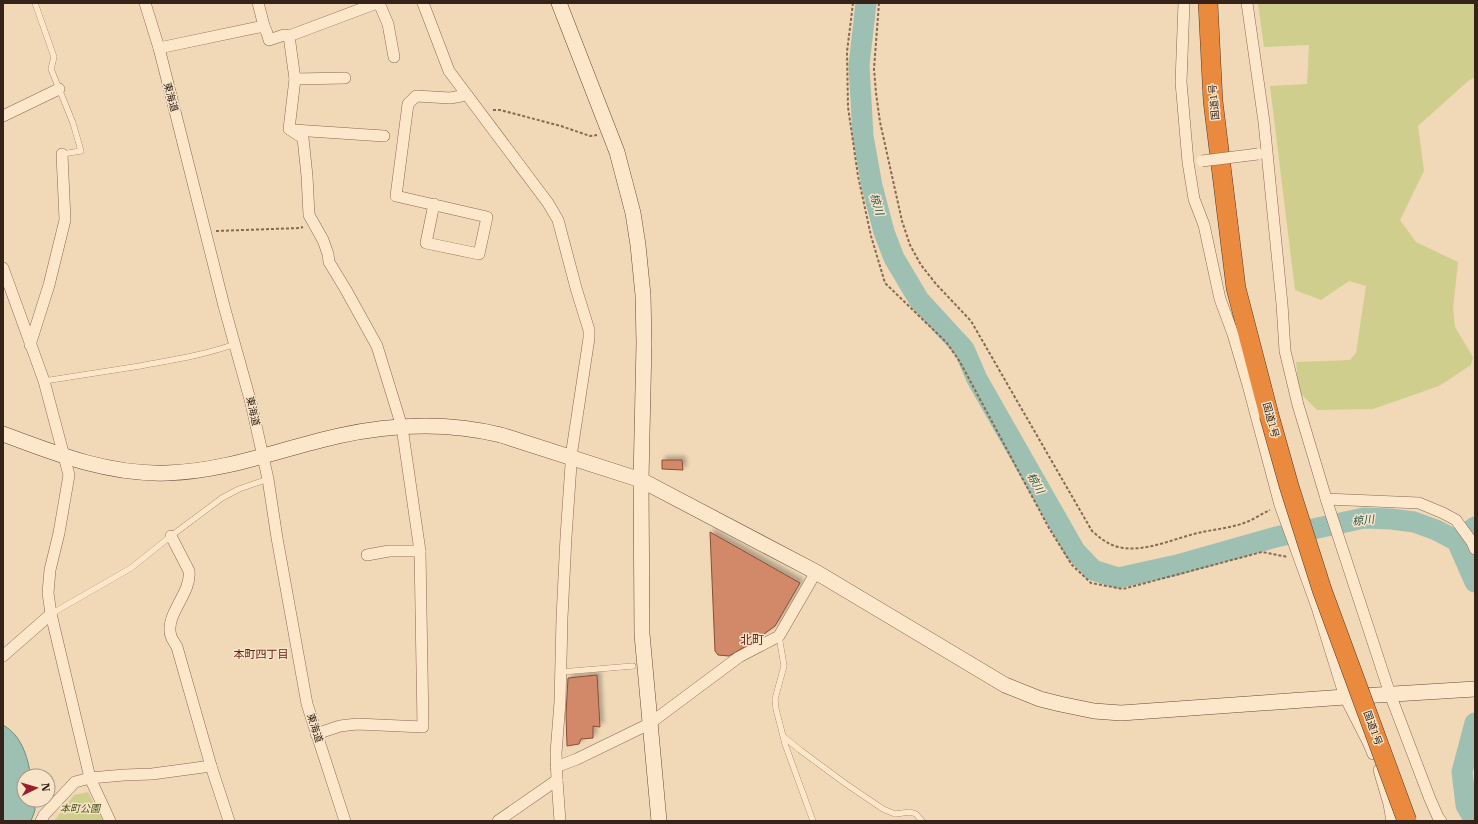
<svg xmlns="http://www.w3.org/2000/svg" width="1478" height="824" viewBox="0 0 1478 824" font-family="'IBM Plex Serif','Noto Sans JP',serif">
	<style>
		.green { fill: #cfce8c }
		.water { fill: #9ec0b2; stroke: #658e7f }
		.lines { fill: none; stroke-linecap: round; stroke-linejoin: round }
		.river { stroke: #9ec0b2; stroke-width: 21 }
		.building { fill: #d2896b; stroke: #894d36; filter: url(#shadow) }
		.lane-casing { stroke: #886852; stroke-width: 6 }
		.street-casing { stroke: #886852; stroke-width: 12 }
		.secondary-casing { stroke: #694936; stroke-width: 16 }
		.highway-casing { stroke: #543728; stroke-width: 20 }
		.path { stroke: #886852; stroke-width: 2; stroke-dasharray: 3 2; stroke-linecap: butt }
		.lane { stroke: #fce7cb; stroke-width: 5.5 }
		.street { stroke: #fce7cb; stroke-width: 11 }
		.secondary { stroke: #fce7cb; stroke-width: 15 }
		.highway { stroke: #ea8a3f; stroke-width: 19 }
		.street-bridge-casing { stroke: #886852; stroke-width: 12; stroke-linecap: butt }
		.highway-bridge-casing { stroke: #543728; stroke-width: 20; stroke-linecap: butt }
		.street-bridge { stroke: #fce7cb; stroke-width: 11 }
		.highway-bridge { stroke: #ea8a3f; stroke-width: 19 }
		.labels { text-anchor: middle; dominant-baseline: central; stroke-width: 3; stroke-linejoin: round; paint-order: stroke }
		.street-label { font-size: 10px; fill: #352319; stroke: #f8e4c8 }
		.park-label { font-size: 10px; font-style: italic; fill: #4c531e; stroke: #f8e4c8 }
		.water-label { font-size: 11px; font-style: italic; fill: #27564d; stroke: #f8e4c8 }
		.neighbourhood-label { font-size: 11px; fill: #651c15; stroke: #f8e4c8 }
		.quarter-label { font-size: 12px; fill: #651c15; stroke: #f8e4c8 }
	</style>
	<defs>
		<filter id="shadow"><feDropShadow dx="3.5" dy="-3.5" stdDeviation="2" flood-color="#0004"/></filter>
	</defs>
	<rect width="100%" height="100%" fill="#f1d9b8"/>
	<g class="green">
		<path d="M1258,3H1475V77L1468,81L1418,126L1424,171L1400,220L1416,242L1458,262L1453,309L1455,327L1473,357L1471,365L1439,386L1373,409L1317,410L1299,392L1296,362L1350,360L1356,353L1366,286L1349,281L1321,300L1295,290L1270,86L1307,84L1309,45L1264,47Z"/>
		<path d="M88,792L103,821H54L74,795Z"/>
	</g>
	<path class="water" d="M3,725C22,736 27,756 31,776H24V800H34L35,810L31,821H3Z"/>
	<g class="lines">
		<g class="river">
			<path d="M866,3L859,65L863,136L872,186L884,232L894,258L919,300L964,349L977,379L1075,551L1093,570L1118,578L1177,565L1276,537L1364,518L1391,519L1414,522L1436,530L1457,541L1475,582"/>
			<path d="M1457,541L1475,527"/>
			<path d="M1475,723L1462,772L1466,805L1475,821"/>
		</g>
	</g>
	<g class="building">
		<path d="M662,460H682L683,470L662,469Z"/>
		<path d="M710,532L800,583L775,626L753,642L729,656L718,655L715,651Z"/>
		<path d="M597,675L600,727L593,726V738L581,739L579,744L567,746L566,714L568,678Z"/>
	</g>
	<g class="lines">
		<defs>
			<g id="lane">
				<path d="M35,3L54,57L51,69L73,123L81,151L62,154"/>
				<path d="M44,381C76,376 108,371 140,366C172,360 205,355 235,344"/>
				<path d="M51,614L131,568L171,536L222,498L239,489L268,479"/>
				<path d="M779,636L784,666L775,699L776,709L785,744L813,821"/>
				<path d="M561,672L633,666"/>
				<path d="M784,737L800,750L846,784L883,809L895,814L910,812L916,814L922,821"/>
			</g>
			<g id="street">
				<path d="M145,3L159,48L178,123L224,306L251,403L268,479L277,538L307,704L345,821"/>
				<path d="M258,3L264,26L267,33L269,40L284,35L289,36L377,3"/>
				<path d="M379,3L388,24L394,57"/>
				<path d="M423,3L449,71L548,203L558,220L576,288L589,330V338L572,450L566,537L562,618L560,702L556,753L557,780L560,821"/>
				<path d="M1184,3L1181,82L1188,162L1194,199L1204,225L1220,299L1233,334L1248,385L1280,505L1317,607L1345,697L1368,742L1373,754"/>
				<path d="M1247,3L1264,122L1282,304L1285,351L1298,405L1328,505L1390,694L1430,799L1438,817L1441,821"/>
				<path d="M289,36L295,79L345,78"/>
				<path d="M159,48L264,26"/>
				<path d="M295,79L289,129L303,138L307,176L309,215L323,240L328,254L329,262L346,290L377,346L402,427L420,551L423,727L357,724L340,726L316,734"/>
				<path d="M3,116L59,89"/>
				<path d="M294,130L384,136"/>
				<path d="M434,204L426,243L479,254L487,217L396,196L408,104L416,96L450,98L467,95"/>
				<path d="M3,268L44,381L69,475L59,533L50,570L48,593L51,614L90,778L110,821"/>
				<path d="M30,345L49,285L65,220L62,154"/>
				<path d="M1326,499L1419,503L1443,513L1456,520L1472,542L1475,549"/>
				<path d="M171,536L189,571C192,593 164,615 171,636C172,640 175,643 177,647L211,766L229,821"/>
				<path d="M367,555L389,551H420"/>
				<path d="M3,656L51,614"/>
				<path d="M556,767L577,759L649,724L739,657L779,636L816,572"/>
				<path d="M1379,770L1389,804L1392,821"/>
				<path d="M41,821L44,815L75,782L90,778L124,775L152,774L211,766"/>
				<path d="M498,821L557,780"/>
			</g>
			<g id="secondary">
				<path d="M559,3L617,152L633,213L638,245L643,295L644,343L641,480L642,634L659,821"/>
				<path d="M3,434C56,454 109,475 167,473C228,471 280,449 338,436C392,424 448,422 501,435L641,480L816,572L1005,685L1040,699L1060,704L1094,711L1121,713L1345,697L1475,689"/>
			</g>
			<path id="highway" d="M1208,3L1213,101L1236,288L1269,415"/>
		</defs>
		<use href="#lane" class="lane-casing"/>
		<use href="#street" class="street-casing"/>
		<use href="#secondary" class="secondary-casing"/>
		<use href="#highway" class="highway-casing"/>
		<g class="path">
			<path d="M853,3L847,52L848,107L858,176L871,236L885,283L947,343L960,362L1049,528L1072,565L1091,583L1123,589L1262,552L1288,557"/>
			<path d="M879,3L874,69L876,93L880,122L902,221L910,245L921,265L936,284L971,321L1092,531C1100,538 1107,544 1118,547C1145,553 1172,539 1198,533C1215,529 1233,528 1249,521C1256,518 1263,513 1270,510"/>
			<path d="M493,110H500L561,126L590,136L597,135"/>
			<path d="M216,231L300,228L303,227"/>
		</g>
		<use href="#lane" class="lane"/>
		<use href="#street" class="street"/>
		<use href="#secondary" class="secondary"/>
		<use href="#highway" class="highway"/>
		<defs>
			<path id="street-bridge" d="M1202,161L1258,154"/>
			<path id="highway-bridge" d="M1269,415L1289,486L1322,590L1407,821"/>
		</defs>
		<use href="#street-bridge" class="street-bridge-casing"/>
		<use href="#highway-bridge" class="highway-bridge-casing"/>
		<use href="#street-bridge" class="street-bridge"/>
		<use href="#highway-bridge" class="highway-bridge"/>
	</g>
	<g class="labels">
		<g class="street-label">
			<text transform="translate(171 97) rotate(75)">東海道</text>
			<text transform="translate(1214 102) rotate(-95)">国道1号</text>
			<text transform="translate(253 411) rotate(77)">東海道</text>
			<text transform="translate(1271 420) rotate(75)">国道1号</text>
			<text transform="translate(315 728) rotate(72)">東海道</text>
			<text transform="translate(1373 728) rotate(70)">国道1号</text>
		</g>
		<g class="park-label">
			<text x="80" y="808">本町公園</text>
		</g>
		<g class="water-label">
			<text transform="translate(877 204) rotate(73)">椋川</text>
			<text transform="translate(1036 483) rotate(60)">椋川</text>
			<text transform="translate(1363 520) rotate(-6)">椋川</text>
		</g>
		<g class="neighbourhood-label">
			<text x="261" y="654">本町四丁目</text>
		</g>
		<g class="quarter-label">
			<text x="752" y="639">北町</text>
		</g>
	</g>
	<rect width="1478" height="824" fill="none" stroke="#352319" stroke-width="8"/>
	<g transform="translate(36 788) rotate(85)"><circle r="19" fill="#f8e4c8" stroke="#aa9782"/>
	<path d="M0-3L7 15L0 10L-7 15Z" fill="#9b1e2e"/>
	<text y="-6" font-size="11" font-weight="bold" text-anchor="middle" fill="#352319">N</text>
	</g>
</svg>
